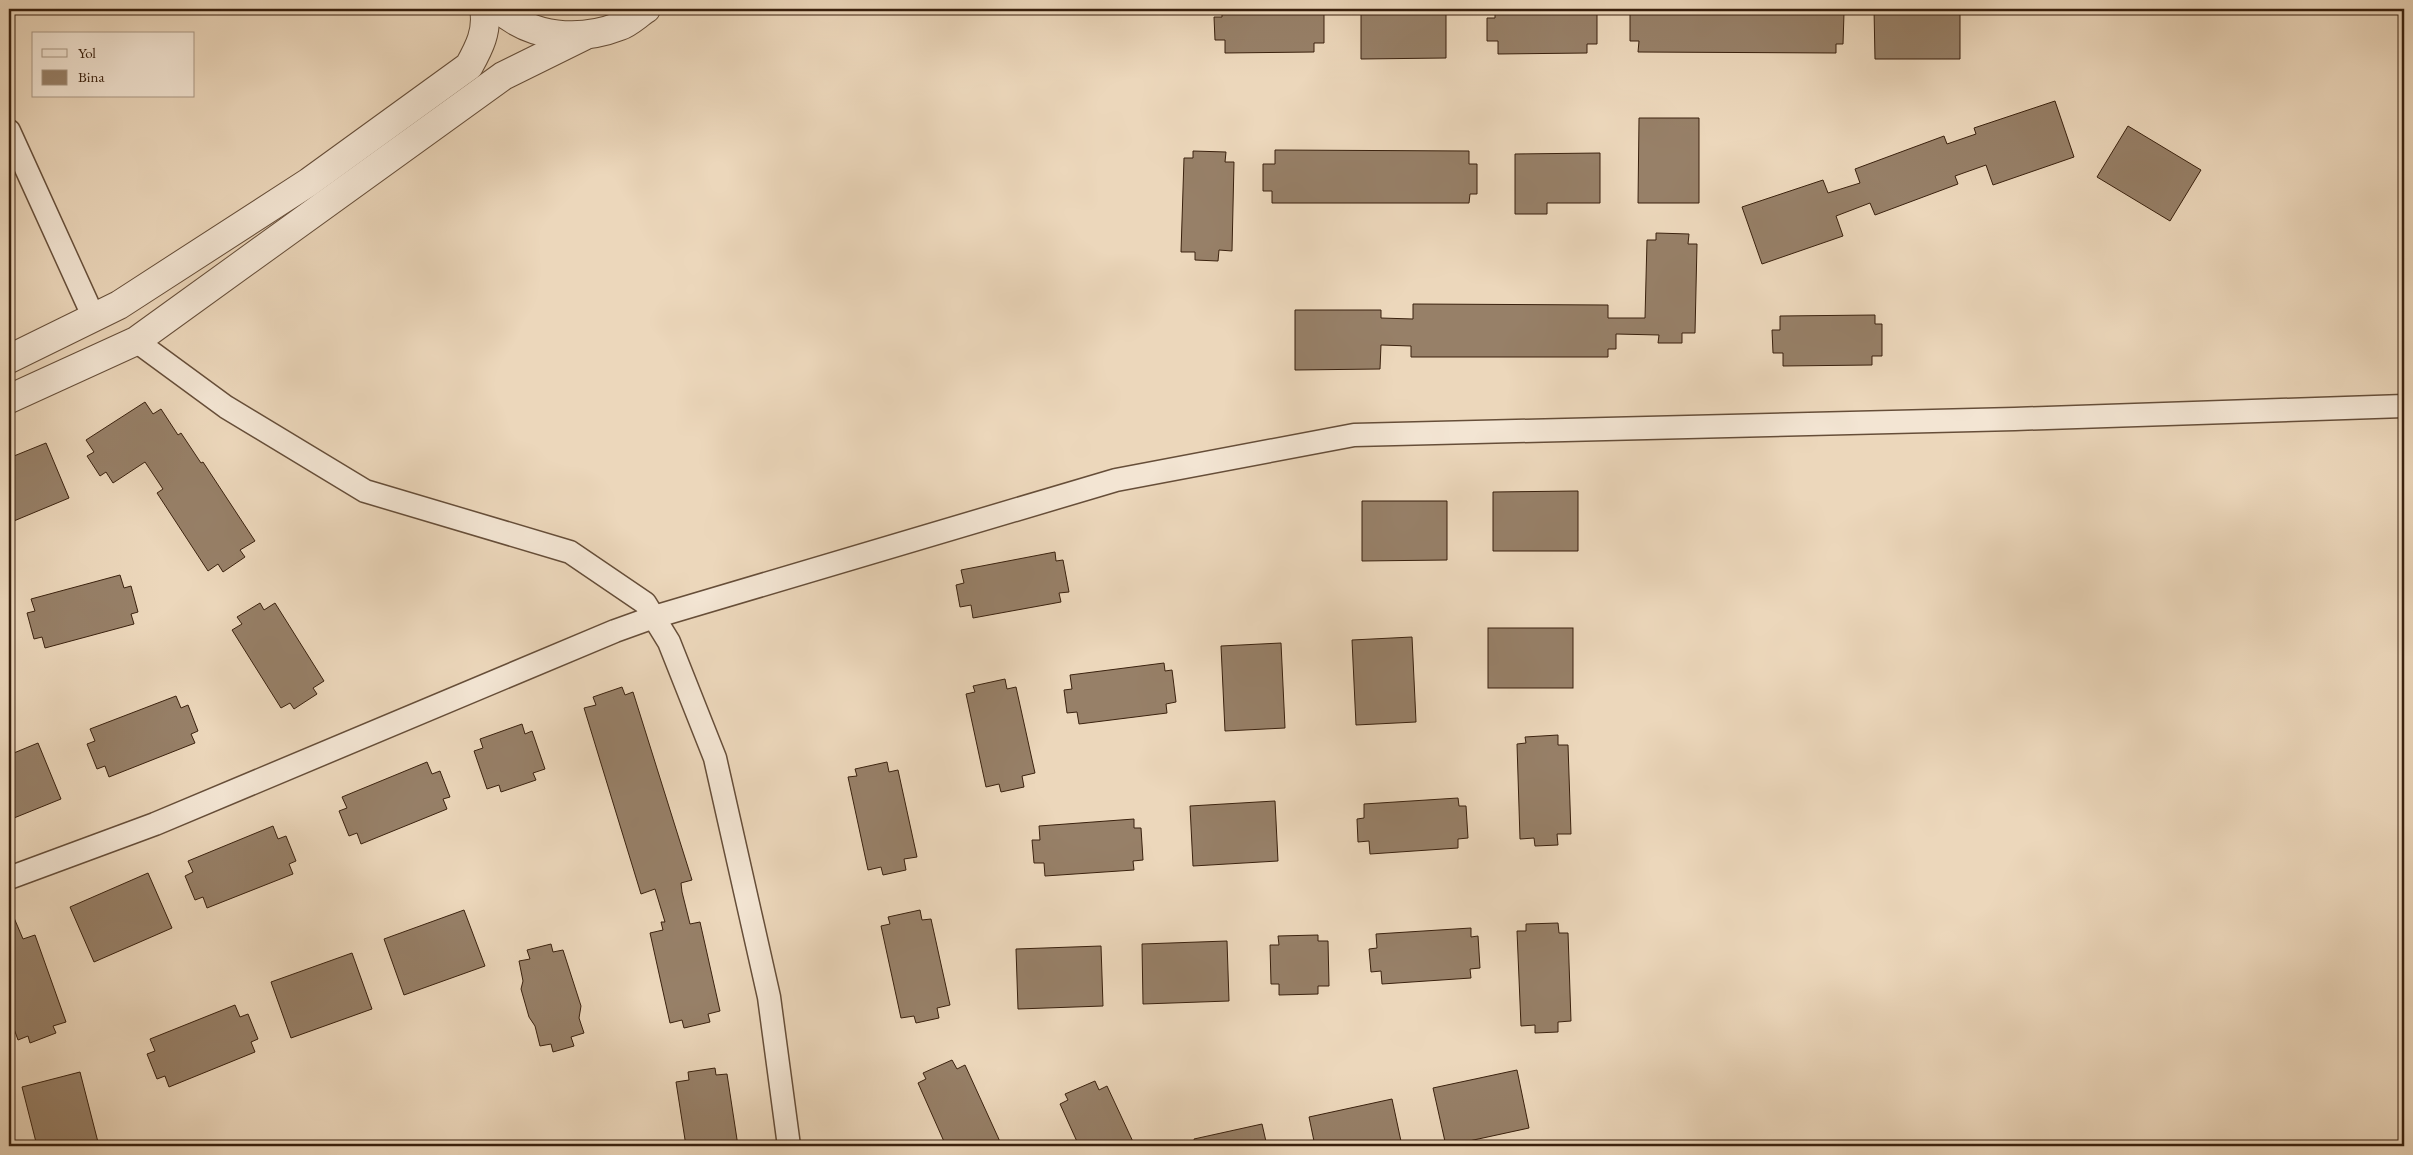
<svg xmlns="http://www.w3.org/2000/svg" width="2413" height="1155" viewBox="0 0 2413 1155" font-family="'EB Garamond',serif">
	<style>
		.building { fill: #978068; stroke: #3a210e }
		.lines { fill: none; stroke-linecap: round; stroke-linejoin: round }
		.minor-casing { stroke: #664e39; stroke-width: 25 }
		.tertiary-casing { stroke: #664e39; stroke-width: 30 }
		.minor { stroke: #f3e5d3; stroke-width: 22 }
		.tertiary { stroke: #f3e5d3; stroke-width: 28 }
	</style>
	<rect width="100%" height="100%" fill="#ecd7bb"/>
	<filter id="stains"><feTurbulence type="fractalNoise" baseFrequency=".004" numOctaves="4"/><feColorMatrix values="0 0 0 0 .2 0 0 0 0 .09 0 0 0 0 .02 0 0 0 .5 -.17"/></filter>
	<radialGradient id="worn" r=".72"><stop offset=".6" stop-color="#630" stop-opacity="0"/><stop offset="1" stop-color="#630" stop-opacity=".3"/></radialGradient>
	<g class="building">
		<path d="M1222,9H1317V11H1324V43H1314V52L1225,53V40H1215L1214,17H1222Z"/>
		<path d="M1361,9H1446V58L1361,59Z"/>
		<path d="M1495,9H1590V12H1597V44H1587V53L1498,54V41H1487V18H1495Z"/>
		<path d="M1641,9H1835V13H1844L1843,44H1836V53L1638,52L1639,41H1630V14H1641Z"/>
		<path d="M1874,9H1960V59H1875Z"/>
		<path d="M2055,101L2074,157L1993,185L1986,165L1955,176L1958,184L1875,215L1870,203L1836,216L1843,236L1762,264L1742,207L1823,180L1828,193L1860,183L1855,169L1944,136L1947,144L1976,134L1974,128Z"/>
		<path d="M1639,118H1699V203H1638Z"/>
		<path d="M2128,126L2201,170L2170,221L2097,177Z"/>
		<path d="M1275,150L1469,151V164H1477V194H1470L1469,203H1272V191H1263V164H1275Z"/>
		<path d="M1193,151L1226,152L1225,162H1234L1232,251L1219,250L1218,261L1195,260V252H1181L1184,158H1193Z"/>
		<path d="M1600,153V203H1547V214H1515V154Z"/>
		<path d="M1656,233L1689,234L1688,244H1697L1695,333H1682V343H1658L1659,335L1616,334V349H1608V357H1411V346L1381,345L1380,369L1295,370V310H1381V318L1413,319V304L1608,305V318H1645L1647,240H1656Z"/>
		<path d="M1875,315V324H1882V356H1872V365L1783,366V353H1773L1772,330H1780V316Z"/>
		<path d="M145,402L153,414L161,409L178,435L181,433L201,463L203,462L255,541L240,550L245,557L223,572L218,564L208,571L157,493L163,489L145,462L113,483L106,472L100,476L87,456L94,452L86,440Z"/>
		<path d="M46,443L69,498L9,523V458Z"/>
		<path d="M1578,491V551H1493V492Z"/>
		<path d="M1362,501H1447V560L1362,561Z"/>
		<path d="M1055,552L1056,561L1063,560L1069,592L1059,593L1061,602L973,618L971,605L960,607L956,585L964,583L961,570Z"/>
		<path d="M120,575L124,588L131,586L138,612L131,614L134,624L45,648L42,637L34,639L27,613L35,611L31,599Z"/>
		<path d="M260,603L264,610L275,603L324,681L313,688L317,694L294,709L290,703L281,708L232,630L242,624L237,617Z"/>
		<rect x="1488" y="628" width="85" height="60"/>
		<path d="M1412,637L1416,722L1356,725L1352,640Z"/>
		<path d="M1281,643L1285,728L1225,731L1221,646Z"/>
		<path d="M1164,663L1165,671L1172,670L1176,702L1166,704L1167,713L1079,724L1077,712L1067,713L1064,690L1072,689L1070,675Z"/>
		<path d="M1005,679L1007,689L1016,687L1035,773L1022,776L1024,787L1001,792L999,784L986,787L966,694L975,692L973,686Z"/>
		<path d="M622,687L625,695L633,692L692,880L681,883L682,892L690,924L700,922L720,1011L708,1014L710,1022L684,1028L682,1020L670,1023L650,933L663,930L661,922H665L655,889L641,894L584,708L596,705L593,697Z"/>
		<path d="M176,696L181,708L188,705L198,731L191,734L195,743L109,777L105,766L97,769L87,744L95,741L90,729Z"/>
		<path d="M522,724L525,734L532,731L545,769L533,773L536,780L501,792L499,785L487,789L474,751L483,748L480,739Z"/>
		<path d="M1558,735V745H1568L1571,834H1557L1558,845L1535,846L1534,838L1520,839L1517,744L1526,743L1525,737Z"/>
		<path d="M38,743L61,799L9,820V755Z"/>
		<path d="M427,762L432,774L440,771L450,797L443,799L447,809L361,844L357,833L349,836L339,811L347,808L342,797Z"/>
		<path d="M887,762L889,772L898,770L917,857L904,859L906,870L883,875L881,867L868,870L848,777L857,776L855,769Z"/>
		<path d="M1458,798L1459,806H1466L1468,838L1458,839V848L1370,854L1369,841L1358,842L1357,819L1364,818V804Z"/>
		<path d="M1275,801L1278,861L1193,866L1190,806Z"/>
		<path d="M1134,819V828H1141L1143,860L1133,861L1134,870L1045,876L1044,863H1034L1032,840H1040L1039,826Z"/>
		<path d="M273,826L278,839L286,836L296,861L289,864L293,874L207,908L203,897L195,900L185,876L193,872L188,861Z"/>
		<path d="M148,873L172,928L94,962L70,907Z"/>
		<path d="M9,906L23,939L35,935L66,1022L53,1026L56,1033L30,1043L28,1036L18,1040L9,1015Z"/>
		<path d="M464,910L485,966L404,995L384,939Z"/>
		<path d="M920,910L922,920L931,919L950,1005L937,1008L939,1018L916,1023L914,1016L901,1018L881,926L890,924L888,917Z"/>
		<path d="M1558,923L1559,933H1568L1571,1021L1558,1022V1032L1535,1033V1025L1521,1026L1517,931H1526V924Z"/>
		<path d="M1471,928V937L1478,936L1480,968L1470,969L1471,978L1382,984L1381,971L1371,972L1369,949L1377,948L1376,934Z"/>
		<path d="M1318,935V941H1328L1329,986H1318V994L1279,995V984H1271L1270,945H1279L1278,936Z"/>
		<path d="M1227,941L1229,1001L1143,1004L1142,944Z"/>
		<path d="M551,944L553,952L563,950L581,1006L579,1018L584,1033L571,1037L574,1046L553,1052L551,1044L540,1046L535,1026L529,1017L521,989L523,981L519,961L530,959L527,950Z"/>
		<path d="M1101,946L1103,1006L1018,1009L1016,949Z"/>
		<path d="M352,953L372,1009L291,1038L271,982Z"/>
		<path d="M235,1005L240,1017L248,1014L258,1039L251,1042L255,1052L169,1087L165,1076L157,1079L147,1054L155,1051L150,1039Z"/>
		<path d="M952,1060L957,1069L965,1065L1002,1146H946L918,1083L926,1079L923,1073Z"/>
		<path d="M715,1068L716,1075L727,1074L738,1146H686L676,1082L689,1080L688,1072Z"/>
		<path d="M1517,1070L1529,1128L1446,1146L1433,1088Z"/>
		<path d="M80,1072L99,1146H37L22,1087Z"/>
		<path d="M1095,1081L1099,1090L1107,1086L1135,1146H1079L1060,1104L1068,1100L1065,1094Z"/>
		<path d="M1392,1099L1402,1146H1315L1309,1117Z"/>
		<path d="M1262,1124L1267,1146H1195L1194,1139Z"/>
	</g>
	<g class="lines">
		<defs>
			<g id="minor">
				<path d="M9,131L94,318"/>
				<path d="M136,341L226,407L365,491L570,552L645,603L669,642L715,758L769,997L789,1146"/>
				<path d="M9,878L155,824L615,631L654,617L1116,480L1354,435L2015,419L2404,406"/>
			</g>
			<g id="tertiary">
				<path d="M499,9C532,38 579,42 620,26C629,23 638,14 646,9"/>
				<path d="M9,359L119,305L309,182L469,66C479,48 488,31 484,9"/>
				<path d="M9,399L136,341L503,76L584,36"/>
			</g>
		</defs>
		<use href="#minor" class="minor-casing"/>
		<use href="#tertiary" class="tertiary-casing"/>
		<use href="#minor" class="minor"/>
		<use href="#tertiary" class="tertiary"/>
	</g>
	<rect width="2413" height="1155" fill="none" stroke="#ecd7bb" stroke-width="30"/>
	<rect x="10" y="10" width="2393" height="1135" fill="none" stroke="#3a210e" stroke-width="2.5"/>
	<rect x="15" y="15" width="2383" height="1125" fill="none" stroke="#3a210e"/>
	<rect x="32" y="32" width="162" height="65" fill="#f3e5d3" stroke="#a99784"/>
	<rect x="42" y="49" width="25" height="8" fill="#f3e5d3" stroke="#a99784"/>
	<text x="78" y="58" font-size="15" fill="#3a210e">Yol</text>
	<rect x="42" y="70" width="25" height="15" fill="#978068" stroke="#a99784"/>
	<text x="78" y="82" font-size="15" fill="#3a210e">Bina</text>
	<rect width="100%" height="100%" filter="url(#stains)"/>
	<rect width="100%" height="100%" fill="url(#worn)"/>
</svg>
